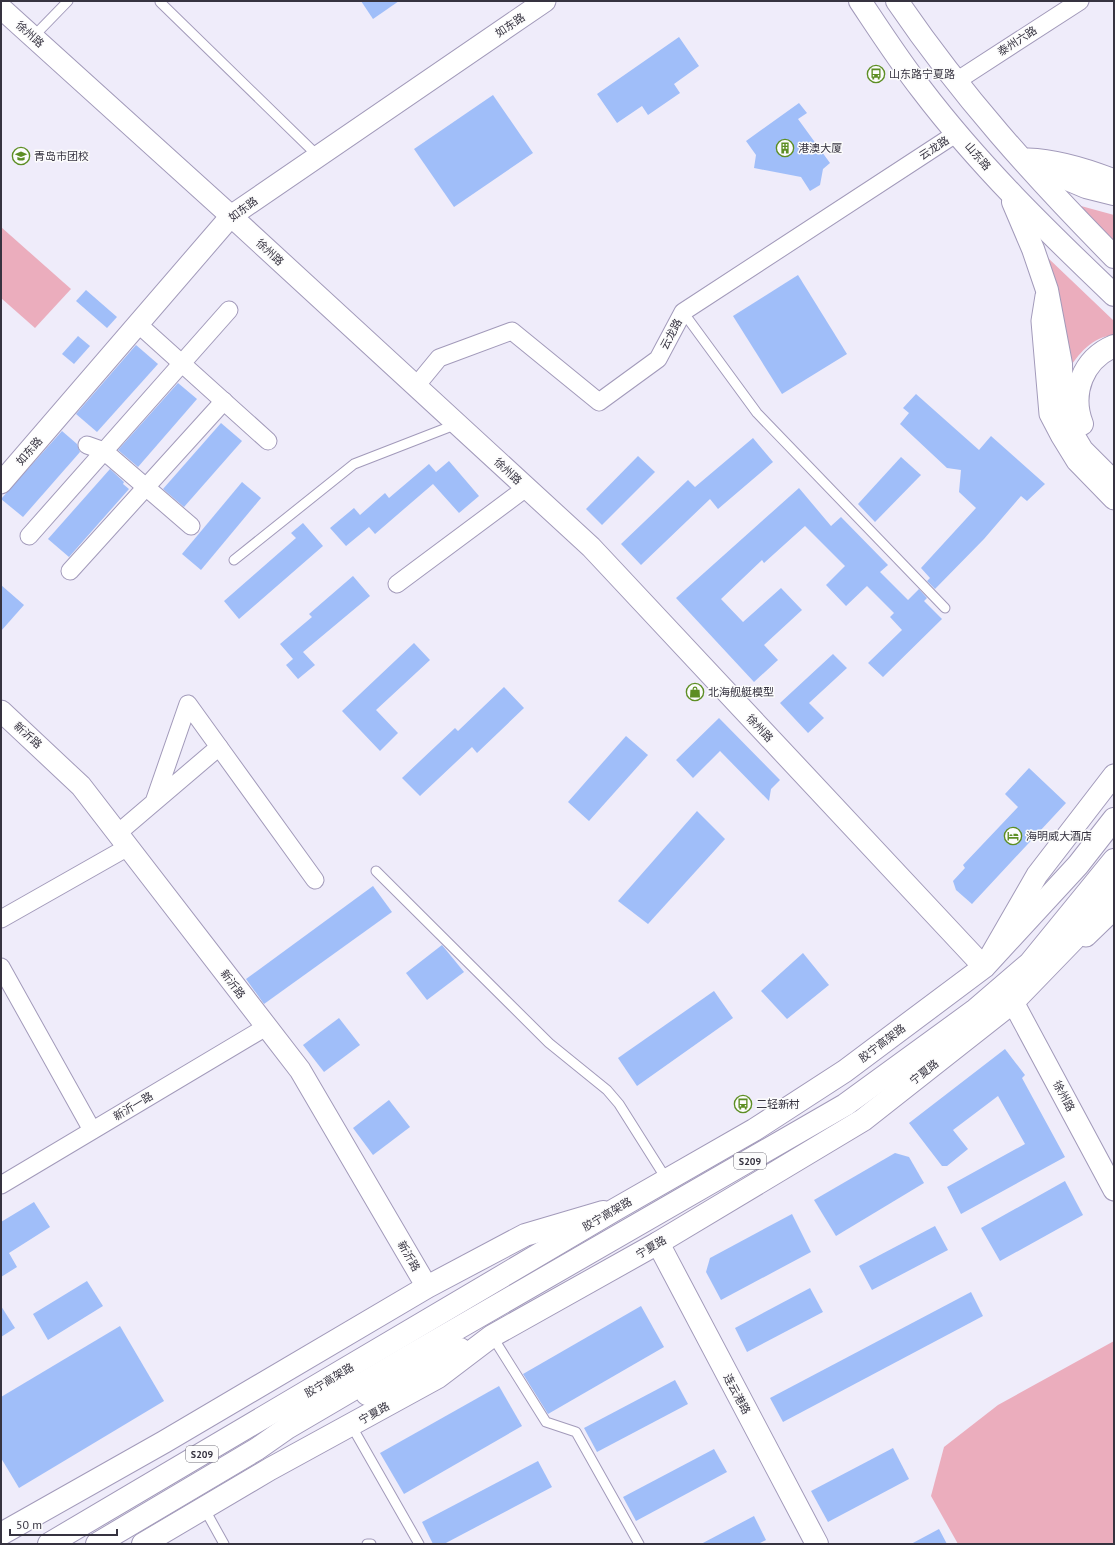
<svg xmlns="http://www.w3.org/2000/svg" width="1115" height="1545" viewBox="0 0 1115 1545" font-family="'PT Sans','Noto Sans SC',sans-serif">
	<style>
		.green { fill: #ebadbd }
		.building { fill: #a0bef9 }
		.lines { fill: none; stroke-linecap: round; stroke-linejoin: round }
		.service-casing { stroke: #a29aba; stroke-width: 11 }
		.minor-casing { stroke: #a29aba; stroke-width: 19 }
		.tertiary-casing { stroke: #a29aba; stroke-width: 23 }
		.secondary-casing { stroke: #a29aba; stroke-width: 24 }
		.primary-casing { stroke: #a29aba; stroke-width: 24 }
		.trunk-casing { stroke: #a29aba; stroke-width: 24 }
		.service { stroke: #fff; stroke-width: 9 }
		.minor { stroke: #fff; stroke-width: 17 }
		.tertiary { stroke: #fff; stroke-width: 21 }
		.secondary { stroke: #fff; stroke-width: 22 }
		.primary { stroke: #fff; stroke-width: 22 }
		.trunk { stroke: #fff; stroke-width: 22 }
		.labels { text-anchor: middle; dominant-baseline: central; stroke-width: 3; stroke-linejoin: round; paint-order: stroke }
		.shield { fill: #fcfcfc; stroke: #716f78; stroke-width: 1 }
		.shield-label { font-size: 10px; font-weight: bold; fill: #363340 }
		.street-label { font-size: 11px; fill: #363340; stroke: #fcfcfc }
		.poi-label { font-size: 11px; fill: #363340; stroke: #fcfcfc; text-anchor: start }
	</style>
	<rect width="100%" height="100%" fill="#efecfa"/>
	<g class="green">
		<path d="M1070,203L1114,215V245Z"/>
		<path d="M1,227L71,289L35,328L1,298Z"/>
		<path d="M1048,258L1114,321V335C1092,337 1078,354 1067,372Z"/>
		<path d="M1114,1341V1544H958L931,1496L944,1447L998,1405Z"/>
	</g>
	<g class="building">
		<path d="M361,1H399L373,19Z"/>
		<path d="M679,37L699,66L674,84L680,93L648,115L642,106L617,123L597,94Z"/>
		<path d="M493,95L533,153L454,207L414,149Z"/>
		<path d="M799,103L807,113L798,119L830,163L823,169L820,185L810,191L801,177L754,168L756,155L746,141Z"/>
		<path d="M798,275L847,354L782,394L733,316Z"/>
		<path d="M86,290L117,317L107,328L76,301Z"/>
		<path d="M78,336L90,346L74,364L62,354Z"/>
		<path d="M136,345L158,364L97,432L76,414Z"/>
		<path d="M178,383L197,399L138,467L118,450Z"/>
		<path d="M916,394L979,450L991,436L1045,484L1027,501L1021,496L984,539L935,589L927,581L930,578L921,568L976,508L959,492L961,470L947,468L900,424L909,413L903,408Z"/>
		<path d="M221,423L242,441L184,507L163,489Z"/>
		<path d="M62,431L77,444L80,452L23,517L1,499Z"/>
		<path d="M753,438L773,462L718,509L710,499L641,565L621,544L688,480L695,487Z"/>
		<path d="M638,456L655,472L602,525L586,509Z"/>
		<path d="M901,457L921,475L875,522L858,504Z"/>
		<path d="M449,461L479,496L459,513L433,484L375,534L369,527L346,546L330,528L354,508L360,515L385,493L389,498L429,464L436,472Z"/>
		<path d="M110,469L124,482L123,484L129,489L69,557L48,539Z"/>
		<path d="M242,482L261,498L201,570L182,554Z"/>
		<path d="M799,488L831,526L841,517L888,565L880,572L908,600L919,589L927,598L924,601L942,619L883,677L868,663L902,630L890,617L894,613L867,586L846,606L826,585L845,566L805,526L764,563L762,560L721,599L743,622L781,588L802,610L764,645L778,660L754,682L676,598Z"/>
		<path d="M303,523L323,546L239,619L224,601L296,538L291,533Z"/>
		<path d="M353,576L370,596L303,652L315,665L298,679L286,665L293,659L280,644L312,617L309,614Z"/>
		<path d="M1,585L24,605L1,631Z"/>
		<path d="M414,643L430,660L376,710L398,733L380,751L342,711Z"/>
		<path d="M833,654L847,668L809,703L824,718L808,733L780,703Z"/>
		<path d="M504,687L524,708L477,753L472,747L420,796L402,778L455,728L458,731Z"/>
		<path d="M719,718L780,780L771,789L769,801L720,751L693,778L676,760Z"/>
		<path d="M626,736L648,755L589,821L568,802Z"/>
		<path d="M1029,768L1066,803L972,904L956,890L953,881L965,868L963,865L1018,807L1005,794Z"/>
		<path d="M697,811L725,839L648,924L618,901Z"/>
		<path d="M373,886L392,912L264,1004L246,979Z"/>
		<path d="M442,945L464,972L427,1000L406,973Z"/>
		<path d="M803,953L829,985L787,1019L761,991Z"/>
		<path d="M714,991L733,1018L637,1086L618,1058Z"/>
		<path d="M339,1018L360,1045L324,1072L303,1045Z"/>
		<path d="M1005,1049L1025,1075L1022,1078L1065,1157L961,1214L947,1187L1025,1144L998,1096L953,1130L968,1149L947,1166H942L909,1123Z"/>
		<path d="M389,1100L410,1127L373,1155L353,1128Z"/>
		<path d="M895,1153L909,1157L924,1183L836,1236L814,1200Z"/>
		<path d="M1065,1181L1083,1215L1000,1261L981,1228Z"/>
		<path d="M34,1202L50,1227L9,1253L17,1267L1,1277V1222Z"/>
		<path d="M792,1214L811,1252L721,1300L706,1272L710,1258Z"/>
		<path d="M935,1226L948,1250L872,1290L859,1266Z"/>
		<path d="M87,1281L103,1306L48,1340L33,1314Z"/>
		<path d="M810,1288L823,1312L747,1352L735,1328Z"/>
		<path d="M971,1292L983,1316L783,1422L770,1398Z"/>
		<path d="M1,1306L15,1328L1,1337Z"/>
		<path d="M641,1306L664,1347L548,1414L523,1374Z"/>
		<path d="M120,1326L164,1401L19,1488L1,1458V1397Z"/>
		<path d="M675,1380L688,1404L597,1452L584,1428Z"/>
		<path d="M499,1386L522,1426L404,1494L380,1453Z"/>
		<path d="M893,1448L909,1479L828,1522L811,1491Z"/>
		<path d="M714,1449L727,1472L636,1521L623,1497Z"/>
		<path d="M538,1461L552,1487L444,1544H433L422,1522Z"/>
		<path d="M754,1516L766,1540L758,1544H701Z"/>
		<path d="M939,1529L947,1544H911Z"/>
	</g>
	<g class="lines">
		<defs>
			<g id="service">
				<path d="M160,2L318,156"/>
				<path d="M33,37L68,1"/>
				<path d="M683,312L757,413L945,608"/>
				<path d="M234,560L354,464L457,424"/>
				<path d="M376,871L549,1043L607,1090L619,1104L667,1180"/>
				<path d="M492,1336L546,1422L576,1432L639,1544"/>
				<path d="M351,1425L419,1544"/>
				<path d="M204,1508L224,1544"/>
				<path d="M367,1544H371"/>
			</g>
			<g id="minor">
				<path d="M955,82L1080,1"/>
				<path d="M138,324L268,441"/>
				<path d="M416,386L439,358L512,331L599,402L658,359L683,312L957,133"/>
				<path d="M87,445L104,451L191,526"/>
				<path d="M29,536L229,310"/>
				<path d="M70,571L224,401"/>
				<path d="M397,584L526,488"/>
				<path d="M219,747L315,880"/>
				<path d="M118,833L219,747L188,704L154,802"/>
				<path d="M1,919L128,847"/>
				<path d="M1,967L92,1130"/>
				<path d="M1,1185L266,1027"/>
			</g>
			<g id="tertiary">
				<path d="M1,8L231,216L591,547L984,967L1037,875L1114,775"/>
				<path d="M1028,159C1058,160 1086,169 1114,180"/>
				<path d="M1046,296L1042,321L1050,414L1061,435L1077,461L1114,499"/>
				<path d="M1,483L231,216L545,1"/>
				<path d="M1,711L81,786L300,1070L427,1287"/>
				<path d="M1086,936L1114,909"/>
				<path d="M1013,1002L1114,1190"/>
			</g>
			<path id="secondary" d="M658,1243L817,1544"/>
			<g id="primary">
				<path d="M860,1C880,31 900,62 922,90C979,165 1046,230 1114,295"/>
				<path d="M897,1C961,95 1034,176 1114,257"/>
				<path d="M1027,162L1086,187L1114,194"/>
				<path d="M1013,202L1033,249L1047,290L1061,364L1062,407L1070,430L1082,450L1114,482"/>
				<path d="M1082,424C1070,393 1083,359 1114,346"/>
				<path d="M367,1394L460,1349"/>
				<path d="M1,1534L164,1442L427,1287L525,1235L603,1212"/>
				<path d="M143,1544L270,1469L438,1377L492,1336L658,1243L863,1120L1013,1002L1074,939L1114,889"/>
			</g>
			<g id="trunk">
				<path d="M49,1544L616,1209L754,1130L845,1071L984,967L1078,865L1114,819"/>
				<path d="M97,1544L257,1449L287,1428L408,1357L845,1105L974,1011L1030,963L1114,860"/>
			</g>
		</defs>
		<use href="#service" class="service-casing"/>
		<use href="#minor" class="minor-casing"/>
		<use href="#tertiary" class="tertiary-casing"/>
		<use href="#secondary" class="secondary-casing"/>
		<use href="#primary" class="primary-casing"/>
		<use href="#trunk" class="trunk-casing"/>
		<use href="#service" class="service"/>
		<use href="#minor" class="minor"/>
		<use href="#tertiary" class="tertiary"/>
		<use href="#secondary" class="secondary"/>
		<use href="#primary" class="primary"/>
		<use href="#trunk" class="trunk"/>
	</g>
	<defs>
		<symbol id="bus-ring" viewBox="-11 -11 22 22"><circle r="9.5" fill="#fcfcfc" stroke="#5d8e24" stroke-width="1.5"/><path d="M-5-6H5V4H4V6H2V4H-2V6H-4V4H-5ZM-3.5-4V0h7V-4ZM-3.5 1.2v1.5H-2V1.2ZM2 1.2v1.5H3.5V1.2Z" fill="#5d8e24"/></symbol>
		<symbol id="building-ring" viewBox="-11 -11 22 22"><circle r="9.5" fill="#fcfcfc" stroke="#5d8e24" stroke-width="1.5"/><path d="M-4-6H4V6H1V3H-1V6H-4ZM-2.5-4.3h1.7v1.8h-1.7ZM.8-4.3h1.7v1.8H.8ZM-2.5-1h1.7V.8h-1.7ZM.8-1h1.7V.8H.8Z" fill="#5d8e24"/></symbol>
		<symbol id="university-ring" viewBox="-11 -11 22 22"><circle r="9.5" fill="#fcfcfc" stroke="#5d8e24" stroke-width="1.5"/><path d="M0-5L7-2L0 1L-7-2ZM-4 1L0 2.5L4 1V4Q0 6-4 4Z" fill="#5d8e24"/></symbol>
		<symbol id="shop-ring" viewBox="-11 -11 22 22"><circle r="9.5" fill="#fcfcfc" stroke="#5d8e24" stroke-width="1.5"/><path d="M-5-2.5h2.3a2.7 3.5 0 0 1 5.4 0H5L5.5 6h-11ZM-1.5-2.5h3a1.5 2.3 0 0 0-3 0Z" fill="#5d8e24"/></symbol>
		<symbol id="hotel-ring" viewBox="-11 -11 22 22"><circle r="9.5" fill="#fcfcfc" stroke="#5d8e24" stroke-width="1.5"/><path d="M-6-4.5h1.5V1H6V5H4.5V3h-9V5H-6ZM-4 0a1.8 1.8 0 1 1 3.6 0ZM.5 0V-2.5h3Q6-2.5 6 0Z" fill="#5d8e24"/></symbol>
	</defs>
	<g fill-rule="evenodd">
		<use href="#bus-ring" x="866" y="64" width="20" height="20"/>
		<use href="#building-ring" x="775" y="138" width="20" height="20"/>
		<use href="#university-ring" x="11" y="146" width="20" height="20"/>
		<use href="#shop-ring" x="685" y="682" width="20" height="20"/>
		<use href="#hotel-ring" x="1003" y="826" width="20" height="20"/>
		<use href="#bus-ring" x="733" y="1094" width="20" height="20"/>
	</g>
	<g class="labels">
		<g class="shield">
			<rect x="734" y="1153" width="32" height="16" rx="3"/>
			<rect x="186" y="1446" width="32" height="16" rx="3"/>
		</g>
		<g class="shield-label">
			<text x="750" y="1161">S209</text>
			<text x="202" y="1454">S209</text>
		</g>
		<g class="street-label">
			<text transform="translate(510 25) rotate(-34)">如东路</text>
			<text transform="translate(30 34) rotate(42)">徐州路</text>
			<text transform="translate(1017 41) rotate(-33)">泰州六路</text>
			<text transform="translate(934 148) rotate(-33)">云龙路</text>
			<text transform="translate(978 156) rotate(49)">山东路</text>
			<text transform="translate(243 209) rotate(-37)">如东路</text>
			<text transform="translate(270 252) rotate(43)">徐州路</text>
			<text transform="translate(671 334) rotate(-62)">云龙路</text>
			<text transform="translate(29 451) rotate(-49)">如东路</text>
			<text transform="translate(508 471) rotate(43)">徐州路</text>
			<text transform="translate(760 728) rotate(47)">徐州路</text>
			<text transform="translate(28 735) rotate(42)">新沂路</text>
			<text transform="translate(233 984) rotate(53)">新沂路</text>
			<text transform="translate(882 1043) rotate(-37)">胶宁高架路</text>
			<text transform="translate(924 1072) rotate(-38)">宁夏路</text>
			<text transform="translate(1064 1096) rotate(62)">徐州路</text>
			<text transform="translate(133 1106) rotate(-31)">新沂一路</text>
			<text transform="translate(607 1214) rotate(-30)">胶宁高架路</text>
			<text transform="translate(651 1247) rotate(-30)">宁夏路</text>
			<text transform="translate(409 1256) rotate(60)">新沂路</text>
			<text transform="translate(329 1380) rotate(-31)">胶宁高架路</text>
			<text transform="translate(737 1394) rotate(62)">连云港路</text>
			<text transform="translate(374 1413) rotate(-29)">宁夏路</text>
		</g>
		<g class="poi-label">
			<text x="889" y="74">山东路宁夏路</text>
			<text x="798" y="148">港澳大厦</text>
			<text x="34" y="156">青岛市团校</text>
			<text x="708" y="692">北海舰艇模型</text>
			<text x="1026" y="836">海明威大酒店</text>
			<text x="756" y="1104">二轻新村</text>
		</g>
	</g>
	<rect width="1115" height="1545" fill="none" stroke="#363340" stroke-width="4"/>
	<path d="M10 1529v6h107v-6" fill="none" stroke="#363340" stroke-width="2"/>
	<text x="16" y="1529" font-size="12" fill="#363340" stroke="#fcfcfc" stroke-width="3" paint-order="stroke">50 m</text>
</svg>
